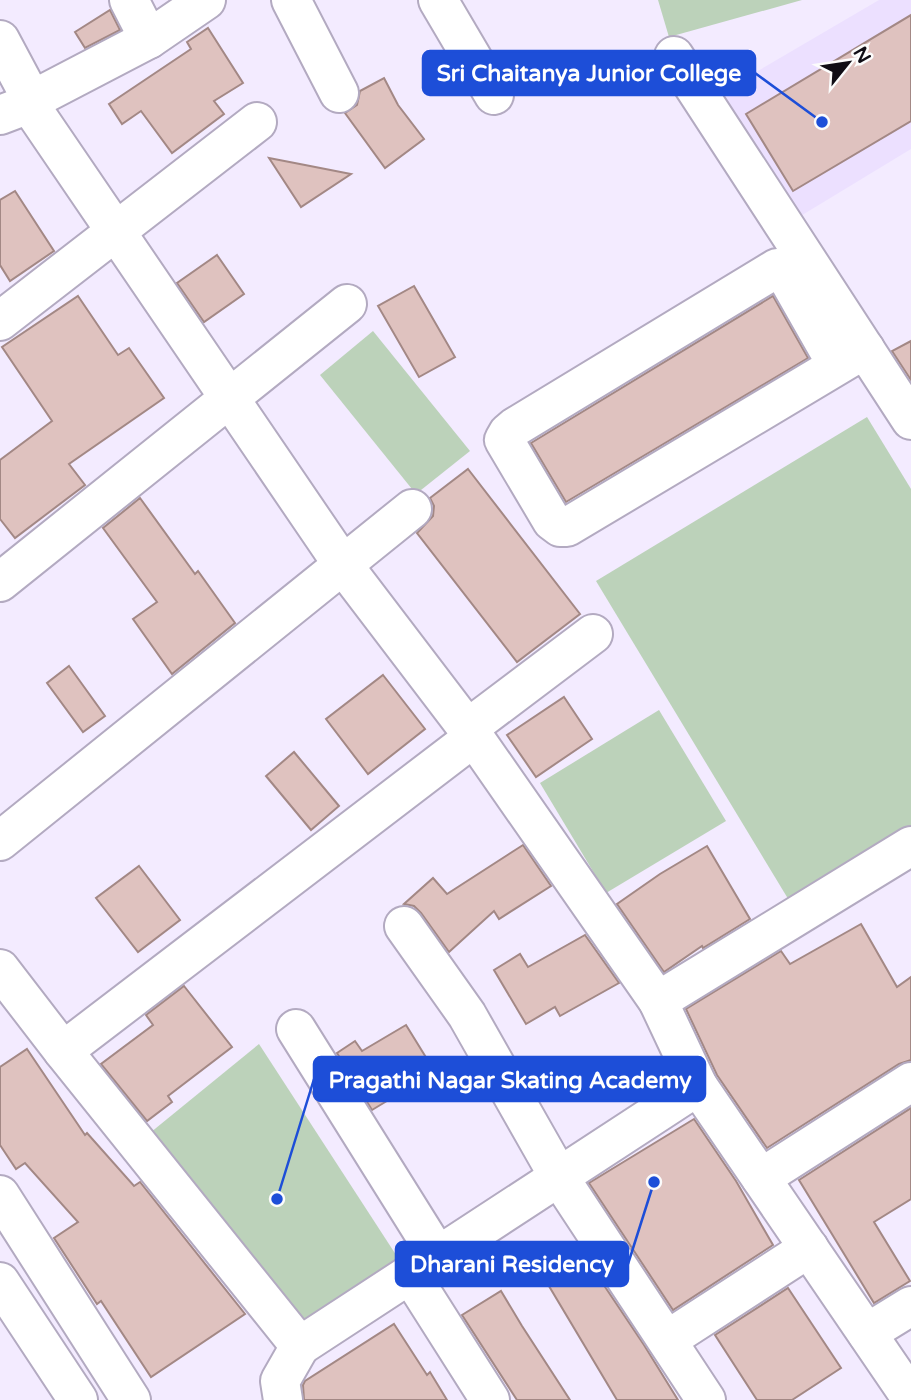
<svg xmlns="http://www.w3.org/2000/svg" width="911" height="1400" viewBox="0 0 911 1400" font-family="'Varela Round',sans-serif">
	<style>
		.built { fill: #ece0ff }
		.green { fill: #bcd2ba }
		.building { fill: #dfc2bf; stroke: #a38885; stroke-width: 2 }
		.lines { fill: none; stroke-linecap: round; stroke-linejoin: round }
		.minor-casing { stroke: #b3aac1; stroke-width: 42 }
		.minor { stroke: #fff; stroke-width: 38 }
		.leader { fill: none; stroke: #1d4ed8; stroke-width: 2.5 }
		.callout-dot { fill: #1d4ed8; stroke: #fcfcfc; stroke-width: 2.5 }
		.callout { fill: #1d4ed8; stroke: #1d4ed8; stroke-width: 2.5 }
		.callout-label { font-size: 23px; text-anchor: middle; font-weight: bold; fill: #fff }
	</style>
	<rect width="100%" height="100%" fill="#f3ebff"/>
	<path class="built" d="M879,0H911V149L794,220L717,95Z"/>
	<g class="green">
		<path d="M658,0H802L669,37Z"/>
		<path d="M373,331L470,451L416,494L320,375Z"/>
		<path d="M867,417L911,489V829L790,902L596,581Z"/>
		<path d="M659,710L726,821L606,893L540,783Z"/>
		<path d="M259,1044L400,1261L297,1330L145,1137Z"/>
	</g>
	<g class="building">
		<path d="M110,10L120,30L85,48L75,32Z"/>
		<path d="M911,15V121L793,191L746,114Z"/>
		<path d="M208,28L243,83L214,101L224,114L172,153L141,111L122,124L109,104L191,49L187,42Z"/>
		<path d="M384,78L398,105L424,139L385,168L345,113L357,105L360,91Z"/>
		<path d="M269,158L305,165L351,174L301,207Z"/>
		<path d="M15,191L54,251L10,281L0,265V200Z"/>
		<path d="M217,255L244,294L204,322L177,283Z"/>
		<path d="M414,286L455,357L419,377L378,306Z"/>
		<path d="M78,296L118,355L129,348L164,398L69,464L85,485L15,538L0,519V460L52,421L2,347Z"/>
		<path d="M773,296L808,358L566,502L531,443Z"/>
		<path d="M911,341V380L892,351Z"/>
		<path d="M468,469L580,614L517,662L417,533L433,516L434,506L430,498Z"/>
		<path d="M140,498L195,574L198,571L235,623L172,674L133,619L157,602L103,528Z"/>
		<path d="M69,666L105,716L83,732L47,683Z"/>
		<path d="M383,675L425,729L368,774L326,719Z"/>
		<path d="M564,697L592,739L536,777L507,735Z"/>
		<path d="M294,752L339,806L311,830L266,776Z"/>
		<path d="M523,845L551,886L499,919L494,911L449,952L421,913L414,906L404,904L433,878L447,894Z"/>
		<path d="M707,846L750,919L703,948L702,946L664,972L617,904L660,874Z"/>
		<path d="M139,866L180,920L138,952L96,898Z"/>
		<path d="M861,924L897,987L911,977V1060L899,1064L767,1148L717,1075L686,1009L781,951L790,964Z"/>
		<path d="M585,935L619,983L560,1016L555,1007L526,1024L494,970L520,954L528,967Z"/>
		<path d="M184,986L232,1047L168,1096L172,1102L147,1121L101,1064L153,1025L146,1015Z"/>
		<path d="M406,1025L435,1072L372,1110L337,1053L355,1041L362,1051Z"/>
		<path d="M27,1049L85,1135L87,1133L134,1186L140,1182L245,1314L151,1377L101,1301L97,1304L54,1238L78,1222L25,1163L16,1169L0,1145V1067Z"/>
		<path d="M911,1108V1199L874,1222L910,1281L874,1303L799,1180Z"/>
		<path d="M694,1119L736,1181L773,1245L673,1310L589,1183Z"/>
		<path d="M579,1248L644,1345L678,1400H617L540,1271Z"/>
		<path d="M788,1288L841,1368L792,1400H757L715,1335Z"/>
		<path d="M501,1291L522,1326L570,1400H517L462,1315Z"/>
		<path d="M394,1324L427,1375L430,1372L447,1400H304L303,1385L305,1381Z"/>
	</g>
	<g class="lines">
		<defs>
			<g id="minor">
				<path d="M129,0L149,39"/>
				<path d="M291,0L339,93"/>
				<path d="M438,0L494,95"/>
				<path d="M0,40L32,100"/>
				<path d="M674,56L911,420"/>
				<path d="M29,104L343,565L474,737L658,1001L698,1086L911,1398"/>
				<path d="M0,115L29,104L32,100L149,39L206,0"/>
				<path d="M0,321L257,122"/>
				<path d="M837,365L783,270L777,268L515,427L508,433L504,440L552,521L560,527H567L865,349"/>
				<path d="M0,582L347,304"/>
				<path d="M467,729L593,634"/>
				<path d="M0,841L412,509"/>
				<path d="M404,926L467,1015L559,1177L706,1400"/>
				<path d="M0,969L63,1051L300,1346L280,1381L283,1400"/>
				<path d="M658,1001L911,846"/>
				<path d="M296,1029L438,1256"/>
				<path d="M63,1051L474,737"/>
				<path d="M761,1178L911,1082"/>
				<path d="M0,1195L131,1400"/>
				<path d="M410,1274L490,1400"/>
				<path d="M0,1282L78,1400"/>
				<path d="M867,1333L911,1306"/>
				<path d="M667,1340L809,1248"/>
				<path d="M300,1346L698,1086"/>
			</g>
		</defs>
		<use href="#minor" class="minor-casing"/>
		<use href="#minor" class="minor"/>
	</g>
	<path class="leader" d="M822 122L755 73M277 1199L314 1079M654 1182L628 1264"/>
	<g class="callout-dot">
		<circle cx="822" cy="122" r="7"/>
		<circle cx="277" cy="1199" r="7"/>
		<circle cx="654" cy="1182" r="7"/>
	</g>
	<g class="callout">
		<rect x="423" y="51" width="332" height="44" rx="7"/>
		<rect x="314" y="1057" width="391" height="44" rx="7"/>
		<rect x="396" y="1242" width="232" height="44" rx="7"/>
	</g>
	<g class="callout-label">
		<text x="589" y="81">Sri Chaitanya Junior College</text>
		<text x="510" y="1088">Pragathi Nagar Skating Academy</text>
		<text x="512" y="1272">Dharani Residency</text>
	</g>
	<g transform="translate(848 63) rotate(60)" stroke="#fcfcfc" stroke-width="5" paint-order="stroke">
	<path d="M0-5L12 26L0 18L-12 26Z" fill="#100d15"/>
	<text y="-10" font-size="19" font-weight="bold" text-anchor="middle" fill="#100d15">N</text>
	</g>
</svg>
